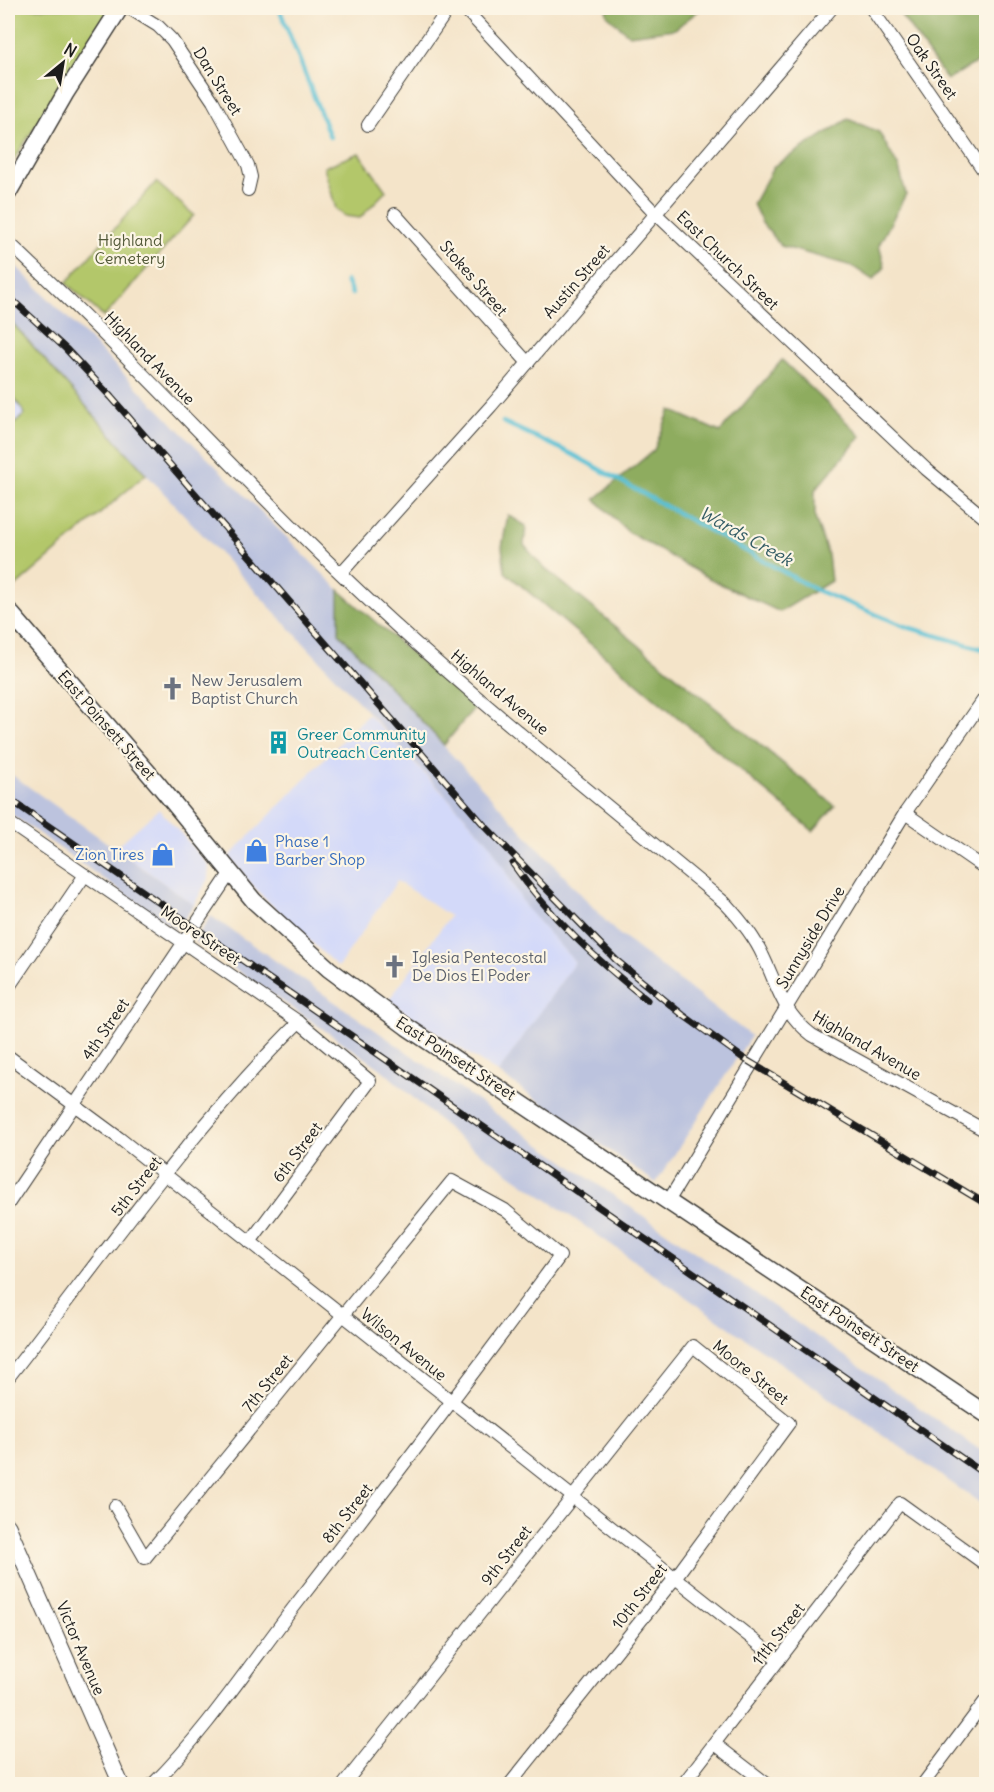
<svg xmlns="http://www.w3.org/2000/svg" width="994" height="1792" viewBox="0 0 994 1792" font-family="Delius,sans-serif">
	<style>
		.built { fill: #d3d9f9 }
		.industrial { fill: #bcc3de }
		.green { fill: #b3c76a; stroke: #687243; stroke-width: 1.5 }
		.forest { fill: #8eac5e; stroke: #55643d; stroke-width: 1.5 }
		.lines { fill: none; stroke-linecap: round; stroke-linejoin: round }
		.stream { stroke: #57bfd4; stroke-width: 4.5 }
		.minor-casing { stroke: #3c3a36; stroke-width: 14 }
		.tertiary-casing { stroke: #3c3a36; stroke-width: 17 }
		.secondary-casing { stroke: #3c3a36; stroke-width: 19 }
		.minor { stroke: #fff; stroke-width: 12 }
		.tertiary { stroke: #fff; stroke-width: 15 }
		.secondary { stroke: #fff; stroke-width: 16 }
		.rail-casing { stroke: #1c1c1c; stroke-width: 7 }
		.rail { stroke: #fcf5e5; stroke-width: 4.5; stroke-dasharray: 14; stroke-linecap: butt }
		.labels { text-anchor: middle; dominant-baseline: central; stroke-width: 4.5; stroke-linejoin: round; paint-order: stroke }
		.street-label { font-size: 16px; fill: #1c1c1c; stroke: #fcf5e5 }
		.park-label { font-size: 16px; fill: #515837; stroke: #fcf5e5 }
		.worship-label { font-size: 16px; fill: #5b616d; stroke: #fcf5e5; text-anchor: start }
		.culture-label { font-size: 16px; fill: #0d838f; stroke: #fcf5e5; text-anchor: start }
		.shop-label { font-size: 16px; fill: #366cbe; stroke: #fcf5e5; text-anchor: start }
		.water-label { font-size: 18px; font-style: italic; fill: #345d66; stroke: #fcf5e5 }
	</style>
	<rect width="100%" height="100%" fill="#fcf5e5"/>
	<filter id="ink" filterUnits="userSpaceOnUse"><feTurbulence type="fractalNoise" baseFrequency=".0167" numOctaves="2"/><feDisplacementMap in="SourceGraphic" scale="12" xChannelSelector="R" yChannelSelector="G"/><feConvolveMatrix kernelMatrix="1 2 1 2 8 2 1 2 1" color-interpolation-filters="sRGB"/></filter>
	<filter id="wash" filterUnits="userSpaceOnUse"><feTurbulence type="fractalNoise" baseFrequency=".008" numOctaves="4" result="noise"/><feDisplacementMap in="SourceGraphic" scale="24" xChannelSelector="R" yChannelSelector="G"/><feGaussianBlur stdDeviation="1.35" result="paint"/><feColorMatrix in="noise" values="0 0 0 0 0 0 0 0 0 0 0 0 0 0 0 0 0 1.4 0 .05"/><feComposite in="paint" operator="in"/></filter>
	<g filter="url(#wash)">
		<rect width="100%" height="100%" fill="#f4e4c9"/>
		<g class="built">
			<path d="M8,388L25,414L8,430Z"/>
			<path d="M368,714L489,842L527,909L575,962L498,1073L388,1001L450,916L397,881L338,967L265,899L228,858Z"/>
			<path d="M159,809L209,865L208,879L194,905L115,848Z"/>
		</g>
		<g class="industrial">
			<path d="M8,258L339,590V633L615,931L751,1036L656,1183L498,1073L575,962L527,909L489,842L146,474L8,318Z"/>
			<path d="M8,772L194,905L176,930L8,812Z"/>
			<path d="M211,916L986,1454V1507L456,1136L380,1068L194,941Z"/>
		</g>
		<g class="green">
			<path d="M8,8H111L8,169Z"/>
			<path d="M359,153L386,191L360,218L345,216L336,209L324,167Z"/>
			<path d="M156,182L194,215L104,317L66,283Z"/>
			<path d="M8,318L146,474L8,593V430L25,414L8,388Z"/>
		</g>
		<g class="forest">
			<path d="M606,8H702L675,29L629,35L607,15Z"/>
			<path d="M896,8H986V60L984,58L947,80Z"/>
			<path d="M848,119L879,132L899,168L906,194L879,245L885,267L873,280L852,266L781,246L762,223L753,204L774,166Z"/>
			<path d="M782,360L861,436L815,490V518L828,555L831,581L780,612L712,580L628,532L595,499L654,450L670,410L720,432Z"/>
			<path d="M508,515L526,526L524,545L542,566L835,806L813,831L505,572L502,547Z"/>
			<path d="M339,590L474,708L444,745L339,633Z"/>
		</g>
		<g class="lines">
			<g class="stream">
				<path d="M279,8L330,137"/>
				<path d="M346,281L352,294"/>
				<path d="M503,422L572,454L816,590L907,627L986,650"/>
			</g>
		</g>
	</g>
	<g filter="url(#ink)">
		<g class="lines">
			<defs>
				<g id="minor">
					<path d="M129,8L158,26L172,40L213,101L248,165L251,177L248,190"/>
					<path d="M464,8L655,213L926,469L986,519"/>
					<path d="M871,8L986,174"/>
					<path d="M368,125L449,8"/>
					<path d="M395,214L528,363"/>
					<path d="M8,242C143,367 265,507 402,631C506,725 617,813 725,903C740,919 754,936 763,956C779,989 782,1012 812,1035L986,1131"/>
					<path d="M341,573L491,406L832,8"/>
					<path d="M905,813L986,869"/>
					<path d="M8,822L299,1022L370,1081L250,1242"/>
					<path d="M8,988L85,875"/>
					<path d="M8,1056L119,1138L779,1660"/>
					<path d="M669,1200L905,813L986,696"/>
					<path d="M8,1204L231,872"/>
					<path d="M8,1378C102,1258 190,1130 299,1022"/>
					<path d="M115,1506L145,1558L452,1181L505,1210L560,1256C473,1375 384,1491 294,1607C248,1667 206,1731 153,1784"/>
					<path d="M715,1744L767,1784"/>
					<path d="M344,1784L693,1346L789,1423L675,1578L510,1784"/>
					<path d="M683,1784L900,1503L986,1565"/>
					<path d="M923,1784L986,1700"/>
				</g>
				<path id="tertiary" d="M8,1526L121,1784"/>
				<g id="secondary">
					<path d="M8,193L65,94L120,8"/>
					<path d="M8,610L158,784L254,901L329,969L407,1027L986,1414"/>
				</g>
			</defs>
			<use href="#minor" class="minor-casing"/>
			<use href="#tertiary" class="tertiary-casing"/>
			<use href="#secondary" class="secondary-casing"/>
			<use href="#minor" class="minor"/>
			<use href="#tertiary" class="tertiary"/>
			<use href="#secondary" class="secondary"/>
			<defs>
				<g id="rail">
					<path d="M8,296L66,349L111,397L484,825L616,960L683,1015L743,1058L986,1204"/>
					<path d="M8,798L986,1475"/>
					<path d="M513,864C550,918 596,959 647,1000"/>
				</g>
			</defs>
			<use href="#rail" class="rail-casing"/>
			<use href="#rail" class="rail"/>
		</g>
	</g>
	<defs>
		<symbol id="church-bare" viewBox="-9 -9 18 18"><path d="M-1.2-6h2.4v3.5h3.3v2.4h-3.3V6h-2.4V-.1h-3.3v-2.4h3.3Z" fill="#6b7280" stroke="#fcf5e5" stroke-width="2.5" paint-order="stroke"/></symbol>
		<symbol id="building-bare" viewBox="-9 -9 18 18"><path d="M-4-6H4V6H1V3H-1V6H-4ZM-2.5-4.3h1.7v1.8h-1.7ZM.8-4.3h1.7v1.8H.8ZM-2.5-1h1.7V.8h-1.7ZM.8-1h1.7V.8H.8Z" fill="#0f9aa8" stroke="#fcf5e5" stroke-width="2.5" paint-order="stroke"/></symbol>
		<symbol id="shop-bare" viewBox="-9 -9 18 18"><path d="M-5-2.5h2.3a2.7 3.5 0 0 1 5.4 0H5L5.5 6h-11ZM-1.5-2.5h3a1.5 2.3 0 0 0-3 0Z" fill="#3f7fe0" stroke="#fcf5e5" stroke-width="2.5" paint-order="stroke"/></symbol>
	</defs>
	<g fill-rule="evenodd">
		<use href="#church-bare" x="156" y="672" width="33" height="33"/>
		<use href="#building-bare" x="262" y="726" width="33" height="33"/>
		<use href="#shop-bare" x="240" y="834" width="33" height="33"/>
		<use href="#shop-bare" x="146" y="838" width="33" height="33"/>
		<use href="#church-bare" x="378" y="950" width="33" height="33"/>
	</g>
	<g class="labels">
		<g class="street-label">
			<text transform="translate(932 66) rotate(55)">Oak Street</text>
			<text transform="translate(218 81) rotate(58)">Dan Street</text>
			<text transform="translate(728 260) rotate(44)">East Church Street</text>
			<text transform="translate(474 278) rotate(49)">Stokes Street</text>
			<text transform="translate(576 281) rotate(-49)">Austin Street</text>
			<text transform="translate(150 358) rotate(46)">Highland Avenue</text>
			<text transform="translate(500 692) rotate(40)">Highland Avenue</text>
			<text transform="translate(107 725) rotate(49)">East Poinsett Street</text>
			<text transform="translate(201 935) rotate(34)">Moore Street</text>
			<text transform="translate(810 937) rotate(-59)">Sunnyside Drive</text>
			<text transform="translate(105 1029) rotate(-56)">4th Street</text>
			<text transform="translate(867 1045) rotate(30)">Highland Avenue</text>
			<text transform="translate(456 1058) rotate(33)">East Poinsett Street</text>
			<text transform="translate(297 1152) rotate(-53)">6th Street</text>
			<text transform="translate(136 1186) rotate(-52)">5th Street</text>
			<text transform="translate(860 1329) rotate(34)">East Poinsett Street</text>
			<text transform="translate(404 1344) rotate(39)">Wilson Avenue</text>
			<text transform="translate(751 1372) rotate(39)">Moore Street</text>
			<text transform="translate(267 1383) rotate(-51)">7th Street</text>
			<text transform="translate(347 1513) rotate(-52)">8th Street</text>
			<text transform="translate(506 1555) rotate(-52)">9th Street</text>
			<text transform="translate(639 1596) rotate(-52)">10th Street</text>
			<text transform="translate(778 1634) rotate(-52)">11th Street</text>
			<text transform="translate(81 1648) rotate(67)">Victor Avenue</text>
		</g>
		<g class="park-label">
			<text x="130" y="240">Highland<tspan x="130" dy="18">Cemetery</tspan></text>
		</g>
		<g class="worship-label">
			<text x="191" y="680">New Jerusalem<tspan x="191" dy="18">Baptist Church</tspan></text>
			<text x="412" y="957">Iglesia Pentecostal<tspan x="412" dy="18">De Dios El Poder</tspan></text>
		</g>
		<g class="culture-label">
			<text x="297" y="734">Greer Community<tspan x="297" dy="18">Outreach Center</tspan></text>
		</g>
		<g class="shop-label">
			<text x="275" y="841">Phase 1<tspan x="275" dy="18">Barber Shop</tspan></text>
			<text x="144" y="854" text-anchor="end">Zion Tires</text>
		</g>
		<g class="water-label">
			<text transform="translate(746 536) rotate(29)">Wards Creek</text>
		</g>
	</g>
	<rect width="994" height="1792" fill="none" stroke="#fcf5e5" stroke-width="30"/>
	<g transform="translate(63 63) rotate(30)" stroke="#fcf5e5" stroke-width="4.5" paint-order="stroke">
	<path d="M0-4.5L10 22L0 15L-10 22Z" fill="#1c1c1c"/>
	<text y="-9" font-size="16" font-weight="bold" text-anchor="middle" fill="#1c1c1c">N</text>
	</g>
</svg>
